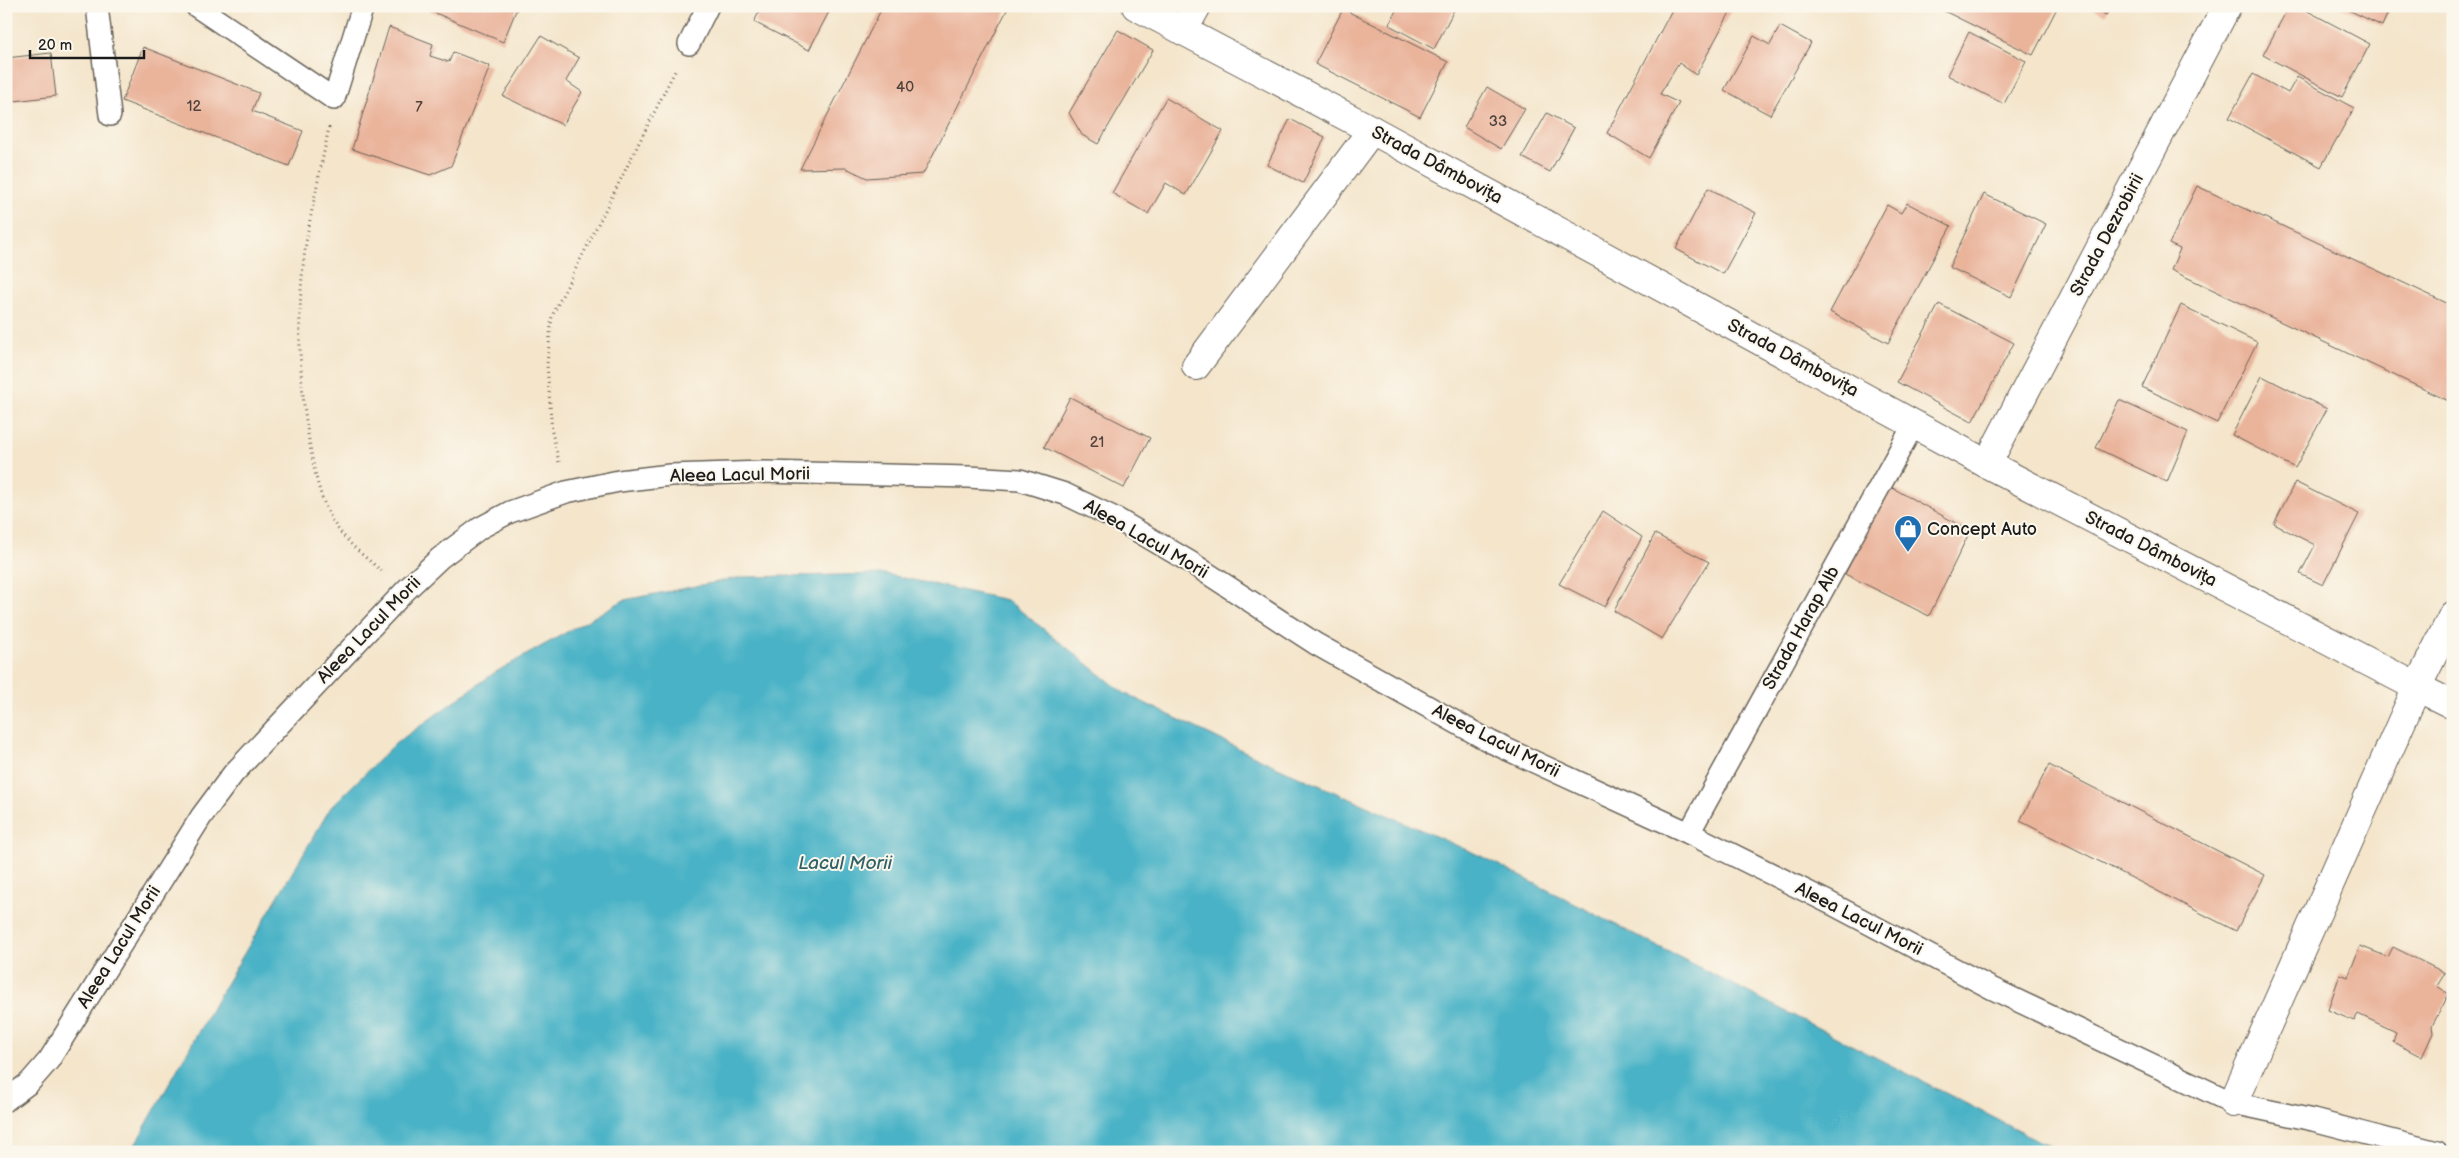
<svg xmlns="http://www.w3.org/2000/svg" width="2459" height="1158" viewBox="0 0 2459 1158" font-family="'Balsamiq Sans',sans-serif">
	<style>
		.water { fill: #48b2c6; stroke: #326771 }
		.building { fill: #eab49b }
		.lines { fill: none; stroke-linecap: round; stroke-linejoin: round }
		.service-casing { stroke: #686259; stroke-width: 24 }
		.minor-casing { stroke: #686259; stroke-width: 30 }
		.tertiary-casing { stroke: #686259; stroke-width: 30 }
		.path { stroke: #686259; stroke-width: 3; stroke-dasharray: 1 4; stroke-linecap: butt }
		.service { stroke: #fff; stroke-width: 21 }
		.minor { stroke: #fff; stroke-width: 28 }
		.tertiary { stroke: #fff; stroke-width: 28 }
		.labels { text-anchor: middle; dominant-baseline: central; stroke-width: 4; stroke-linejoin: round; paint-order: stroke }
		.number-label { font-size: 15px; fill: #50423c }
		.street-label { font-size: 18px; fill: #1c1c1c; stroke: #fbf7ec }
		.poi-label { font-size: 18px; fill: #1c1c1c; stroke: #fbf7ec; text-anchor: start }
		.water-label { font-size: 19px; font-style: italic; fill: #306068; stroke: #fbf7ec }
	</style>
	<rect width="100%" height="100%" fill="#fbf7ec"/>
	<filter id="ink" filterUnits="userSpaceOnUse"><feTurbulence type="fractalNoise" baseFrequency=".02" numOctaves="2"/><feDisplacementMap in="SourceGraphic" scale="10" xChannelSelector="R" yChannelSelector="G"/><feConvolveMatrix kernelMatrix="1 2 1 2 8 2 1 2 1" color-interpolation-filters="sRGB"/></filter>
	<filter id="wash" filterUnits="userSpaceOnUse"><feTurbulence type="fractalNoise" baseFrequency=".0096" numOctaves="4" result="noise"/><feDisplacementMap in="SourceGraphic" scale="20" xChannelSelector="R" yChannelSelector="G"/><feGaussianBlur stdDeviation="1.12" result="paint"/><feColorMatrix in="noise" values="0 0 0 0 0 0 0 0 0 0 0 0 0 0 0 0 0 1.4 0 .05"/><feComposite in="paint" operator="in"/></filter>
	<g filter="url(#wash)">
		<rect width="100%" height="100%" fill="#f4e5cb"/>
		<path class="water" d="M885,574L1007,600L1124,693L1273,765L1483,857L2061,1152H126L136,1143L213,1006L331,807L395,744L494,673L624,600L743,577Z"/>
		<g id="blocks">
			<g class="building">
				<path d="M419,6H518L503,42Z"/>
				<path d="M762,6H832L809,50L754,22Z"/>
				<path d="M883,6H1009L923,174L867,178L846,168L800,169Z"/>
				<path d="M1398,6H1456L1434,49L1389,25Z"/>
				<path d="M1674,6L1733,7L1696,75L1679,63L1660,94L1679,103L1649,158L1607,133Z"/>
				<path d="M1934,6H2058L2033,55Z"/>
				<path d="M2088,6H2110L2106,15Z"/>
				<path d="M2289,6H2298L2370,44L2342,97L2263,55Z"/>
				<path d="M2340,6H2391L2382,26Z"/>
				<path d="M1343,9L1448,62L1420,117L1315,64Z"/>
				<path d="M1780,26L1811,43L1770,115L1724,90L1754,36L1770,45Z"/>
				<path d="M389,27L433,44L430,56L449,62L453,52L490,66L451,166L430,175L352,149Z"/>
				<path d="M1118,30L1153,50L1098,144L1082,135L1069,113Z"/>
				<path d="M1969,32L2026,61L2004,104L1947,75Z"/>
				<path d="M541,36L579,58L566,81L582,92L563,125L503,96Z"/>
				<path d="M143,47L259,93L252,111L303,131L289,166L122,101Z"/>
				<path d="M51,53L56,96L6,102V58Z"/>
				<path d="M2253,74L2288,93L2297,77L2354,108L2321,167L2229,118Z"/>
				<path d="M1487,87L1525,109L1501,149L1464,127Z"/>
				<path d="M1166,98L1223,131L1186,195L1166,183L1148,214L1112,193Z"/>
				<path d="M1547,113L1574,128L1550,172L1522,157Z"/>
				<path d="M1290,119L1325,137L1303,183L1267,165Z"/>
				<path d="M2197,186L2453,306V403L2171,270L2180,249L2169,244Z"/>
				<path d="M1708,188L1756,213L1723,274L1676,249Z"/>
				<path d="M1984,194L2046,224L2011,297L1949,267Z"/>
				<path d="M1907,203L1951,226L1888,343L1830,312L1887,205L1901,213Z"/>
				<path d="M1939,304L2014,343L1972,422L1897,382Z"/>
				<path d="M2181,305L2257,342L2217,423L2142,387Z"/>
				<path d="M2262,376L2327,409L2295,468L2232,435Z"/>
				<path d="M1070,397L1150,438L1124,488L1044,447Z"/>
				<path d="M2119,400L2188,432L2167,482L2096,448Z"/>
				<path d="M2295,482L2359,514L2323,585L2300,574L2315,545L2274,524Z"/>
				<path d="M1889,486L1970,531L1929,616L1845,574Z"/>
				<path d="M1603,511L1642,537L1605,607L1559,584Z"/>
				<path d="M1655,534L1709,562L1662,639L1614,611Z"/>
				<path d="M2049,765L2265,875L2236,931L2020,821Z"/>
				<path d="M2360,946L2388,957L2393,947L2445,973L2437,986L2449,994L2432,1026L2433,1033L2422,1057L2393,1042L2396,1032L2358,1014L2354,1021L2328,1010L2340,974L2348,977Z"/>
			</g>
		</g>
	</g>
	<g filter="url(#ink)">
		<use href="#blocks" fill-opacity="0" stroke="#686259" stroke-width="1"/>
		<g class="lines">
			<defs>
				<g id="service">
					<path d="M97,6L110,115"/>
					<path d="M196,6L334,99L363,6"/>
					<path d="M689,44L708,6"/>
					<path d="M1689,833L1914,424"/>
					<path d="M6,1100L29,1083L49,1060L201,817L233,774L406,590L440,558L480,528L510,512L566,492L619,481L670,475L764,472L968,477L1020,480L1065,494L1117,519L1190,562L1316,644L1491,742L1689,833L1830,903L1991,988L2233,1103L2313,1120L2437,1152"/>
				</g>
				<g id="minor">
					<path d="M1183,31L1197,6"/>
					<path d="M1196,366L1372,130"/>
					<path d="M2233,1103L2417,687L2453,705"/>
				</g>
				<g id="tertiary">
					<path d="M1136,6L1372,130L1987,464L2417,687L2453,615"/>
					<path d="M1987,464L2227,6"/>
				</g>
			</defs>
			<use href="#service" class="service-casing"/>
			<use href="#minor" class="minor-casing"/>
			<use href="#tertiary" class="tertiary-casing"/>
			<g class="path">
				<path d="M329,127C323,158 316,189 310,220C296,291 297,369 309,440C314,470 320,504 338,529C350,545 367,559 382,571"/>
				<path d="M559,462L552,432L547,364L552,316L676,69"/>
			</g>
			<use href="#service" class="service"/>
			<use href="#minor" class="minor"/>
			<use href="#tertiary" class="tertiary"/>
		</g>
	</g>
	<defs>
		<symbol id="shop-pin" viewBox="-11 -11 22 30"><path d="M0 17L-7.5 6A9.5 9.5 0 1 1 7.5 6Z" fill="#1f6fb2" stroke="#fbf7ec"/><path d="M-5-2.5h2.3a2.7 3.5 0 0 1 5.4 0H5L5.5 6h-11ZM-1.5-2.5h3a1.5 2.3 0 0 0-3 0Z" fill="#fff"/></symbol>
	</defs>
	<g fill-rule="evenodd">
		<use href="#shop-pin" x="1892" y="513" width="32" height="43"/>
	</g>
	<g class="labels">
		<g class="number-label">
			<text x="905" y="87">40</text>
			<text x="194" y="106">12</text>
			<text x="419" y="107">7</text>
			<text x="1498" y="121">33</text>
			<text x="1097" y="442">21</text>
		</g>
		<g class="street-label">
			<text transform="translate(1437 165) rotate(28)">Strada Dâmbovița</text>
			<text transform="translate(2107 235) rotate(-62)">Strada Dezrobirii</text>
			<text transform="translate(1793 358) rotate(28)">Strada Dâmbovița</text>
			<text transform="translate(740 475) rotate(-1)">Aleea Lacul Morii</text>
			<text transform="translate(1146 539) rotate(30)">Aleea Lacul Morii</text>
			<text transform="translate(2151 549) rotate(27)">Strada Dâmbovița</text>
			<text transform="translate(1801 628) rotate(-61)">Strada Harap Alb</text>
			<text transform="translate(369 630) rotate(-46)">Aleea Lacul Morii</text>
			<text transform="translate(1496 741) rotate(27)">Aleea Lacul Morii</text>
			<text transform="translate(1859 919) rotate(27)">Aleea Lacul Morii</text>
			<text transform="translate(119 947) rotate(-58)">Aleea Lacul Morii</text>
		</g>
		<g class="poi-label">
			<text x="1927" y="529">Concept Auto</text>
		</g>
		<g class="water-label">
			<text x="845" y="863">Lacul Morii</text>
		</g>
	</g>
	<rect width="2459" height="1158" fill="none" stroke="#fbf7ec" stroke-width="25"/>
	<path d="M30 50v8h114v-8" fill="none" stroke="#1c1c1c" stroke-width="2.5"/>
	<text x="38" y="50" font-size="15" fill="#1c1c1c" stroke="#fbf7ec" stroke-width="4" paint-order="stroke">20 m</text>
</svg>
